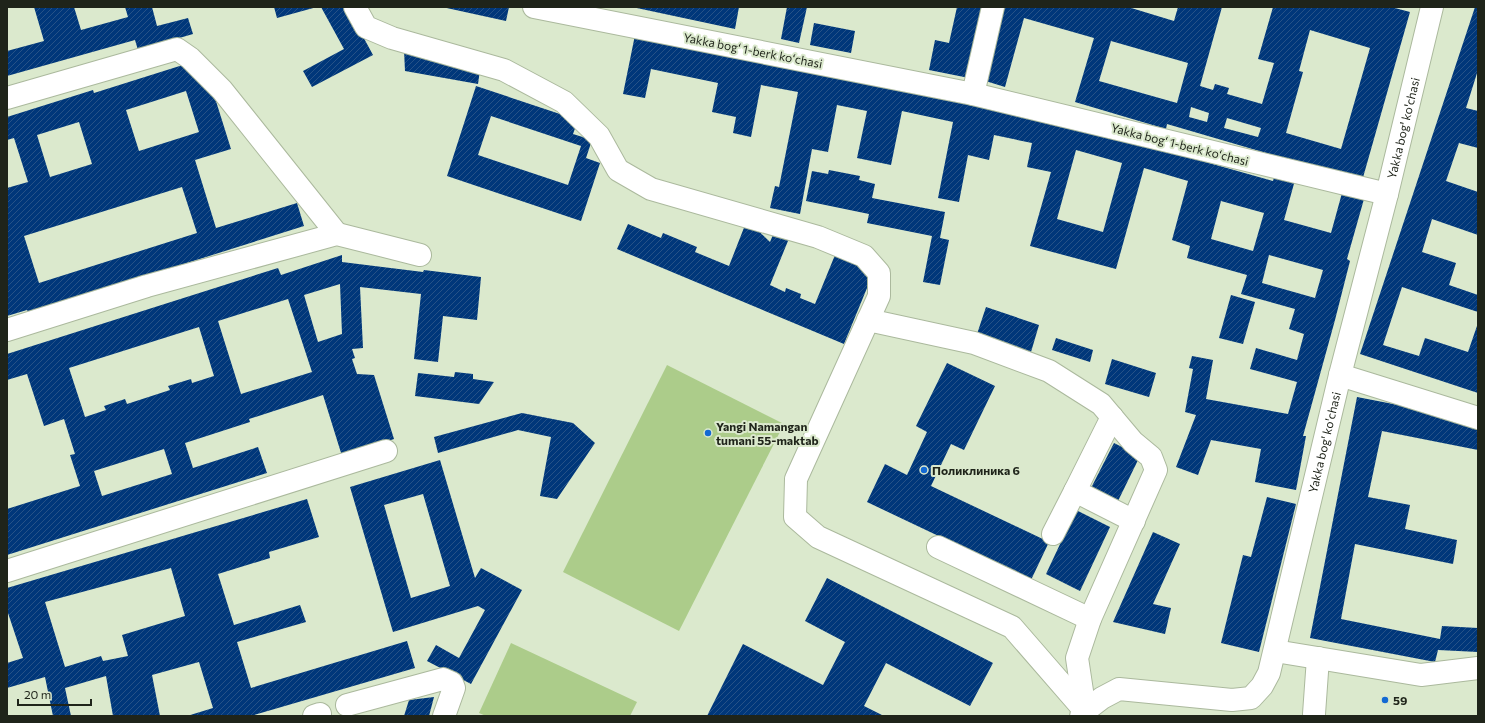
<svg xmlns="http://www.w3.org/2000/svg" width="1485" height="723" viewBox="0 0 1485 723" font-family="Commissioner,sans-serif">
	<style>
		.park { fill: #accc8a }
		.building { fill: url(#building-hatch); fill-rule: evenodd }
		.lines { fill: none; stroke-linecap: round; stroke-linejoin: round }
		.minor-casing { stroke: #abb99d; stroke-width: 24 }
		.minor { stroke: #fff; stroke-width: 22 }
		.poi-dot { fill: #1369d3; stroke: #dbe9cd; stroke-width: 1.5 }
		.labels { text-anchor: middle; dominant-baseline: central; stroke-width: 4; stroke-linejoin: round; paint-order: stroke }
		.street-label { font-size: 12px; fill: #1f241a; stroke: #dbe9cd }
		.poi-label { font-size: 12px; font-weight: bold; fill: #1f241a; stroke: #dbe9cd; text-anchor: start }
	</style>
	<defs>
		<pattern id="building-hatch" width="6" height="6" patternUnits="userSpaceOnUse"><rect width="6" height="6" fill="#00377a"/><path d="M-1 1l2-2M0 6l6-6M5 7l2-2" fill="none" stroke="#265287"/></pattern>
	</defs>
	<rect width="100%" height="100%" fill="#dbe9cd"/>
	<g class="park">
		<path d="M667,365L784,424L679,631L563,572Z"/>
		<path d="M511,643L637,702L630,716H486L479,713Z"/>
	</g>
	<g class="building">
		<path d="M34,7H74L81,30L128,17L125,7H152L157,26L188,18L193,34L138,50L135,40L7,76V51L44,41Z"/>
		<path d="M274,7H317L277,18Z"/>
		<path d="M321,7H347L373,55L312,87L303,71L344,49Z"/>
		<path d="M442,7H509L506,21Z"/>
		<path d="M632,7H739L735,29Z"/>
		<path d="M787,7H807L799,43L781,39Z"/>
		<path d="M957,7H984L969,78L929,70L935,40L949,43Z"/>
		<path d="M1000,7H1128L1174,21L1178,7H1222L1200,86L1213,90L1215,84L1229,88L1227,94L1262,104L1274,63L1258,59L1273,7H1391L1410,12L1362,181L1167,124L1166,129L1075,102L1094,38L1024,18L1005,87L979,79ZM1310,30L1370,48L1341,149L1286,133L1303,72L1299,71ZM1111,41L1188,63L1177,103L1099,81ZM1191,107L1209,113L1207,122L1189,117ZM1227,118L1261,128L1258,137L1224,128Z"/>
		<path d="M1475,7H1478V70L1466,108L1478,111V148L1459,143L1446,181L1478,192V235L1432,219L1422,252L1456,263L1449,285L1478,295V312L1402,287L1383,345L1419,356L1425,338L1468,352L1478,323V393L1360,354Z"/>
		<path d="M814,23L855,31L851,53L810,45Z"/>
		<path d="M635,35L1064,122L1273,181L1275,174L1295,180L1284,220L1331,233L1342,193L1364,199L1347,259L1350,261L1335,320L1303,436H1306L1296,490L1255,482L1261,449L1211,440L1198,475L1176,467L1196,415L1185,412L1193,369L1189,368L1192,356L1213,360L1206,399L1288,414L1297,382L1250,369L1256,348L1297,360L1304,334L1289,329L1295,309L1241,294L1247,275L1187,258L1190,246L1172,240L1188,181L1144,168L1116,269L1030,246L1051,172L1027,167L1032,143L994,135L989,160L968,155L959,202L938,198L953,122L902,111L891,165L857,158L867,111L837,105L828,152L812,149L800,214L770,208L775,186L779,187L798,92L761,85L751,137L733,133L736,117L712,112L718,83L651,69L645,98L623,94ZM1076,150L1122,163L1103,232L1057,219ZM1221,201L1264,213L1253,251L1211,239ZM1269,255L1323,270L1315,298L1262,283Z"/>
		<path d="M404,50L481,63L478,84L405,71Z"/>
		<path d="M186,64L210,82L231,149L195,160L216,228L297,203L304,226L29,313L27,310L7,316V188L28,182L14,138L7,140V117L93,90L94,93ZM186,91L199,132L139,151L126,110ZM79,122L92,164L50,177L37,135ZM182,187L197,233L39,283L24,236Z"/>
		<path d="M476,86L578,120L573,134L592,140L586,158L600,163L581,221L447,176ZM491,116L581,146L568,185L478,155Z"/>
		<path d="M829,170L860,176L859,180L875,184L872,198L945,212L940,238L949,240L940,285L923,282L932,236L867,223L869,214L806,201L812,171L828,174Z"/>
		<path d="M747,220L770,242L775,230L790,236L770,285L785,292L786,288L801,294L800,298L815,304L835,255L874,271L844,344L617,249L628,224L661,238L663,233L697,247L695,252L729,266Z"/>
		<path d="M342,255V262L423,272L424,270L481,277L477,320L443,316L438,362L414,359L421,294L360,287L363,348L352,349L355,358L352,359L357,374L374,375L394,439L342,456L323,395L249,419L250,422L185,443L193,468L258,447L267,473L7,555V509L80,486L70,455L75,454L64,419L44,426L27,374L7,380V354L278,268L281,275ZM340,284L342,334L318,342L304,295ZM288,299L312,372L241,394L218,321ZM199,327L214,376L192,383L191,379L168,386L170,390L127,404L125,399L104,406L106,410L85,417L69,368ZM164,449L172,474L102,496L94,471Z"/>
		<path d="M1231,295L1255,302L1243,344L1219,338Z"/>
		<path d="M986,307L1039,325L1031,352L977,334Z"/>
		<path d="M1056,338L1093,350L1090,362L1052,350Z"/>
		<path d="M1112,359L1156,373L1149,397L1105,384Z"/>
		<path d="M947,363L995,386L964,450L951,444L931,486L1049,542L1031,580L867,502L885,464L907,475L927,432L916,426Z"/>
		<path d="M455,372L473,374V379L494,382L479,404L415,396L418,373L454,377Z"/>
		<path d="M1357,397L1476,420L1478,426V450L1382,431L1368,497L1410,505L1405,529L1457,540L1453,564L1355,544L1341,619L1440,639L1442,626L1478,628V652L1438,650L1435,662L1310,638Z"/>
		<path d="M522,413L573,423L595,443L557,499L540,496L551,437L518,430L438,453L434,437Z"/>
		<path d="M1114,443L1140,456L1118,501L1091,488Z"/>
		<path d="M440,460L475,578L481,568L522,590L471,684L427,661L436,645L459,658L485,610L478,606L393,632L350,487ZM423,494L450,586L411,598L384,505Z"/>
		<path d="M1267,497L1296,504L1259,652L1221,643L1243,555L1251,557Z"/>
		<path d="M307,499L319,537L269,552L270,558L218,574L234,625L300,605L306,622L237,642L251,688L407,641L415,668L251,716H187L213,708L199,662L152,675L160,716H113L106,676L65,688L71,716H53L45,677L7,688V663L23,658L7,610V588ZM171,568L185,616L122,635L128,656L103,661L101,656L65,667L45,602Z"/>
		<path d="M1076,510L1110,527L1080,591L1046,574Z"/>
		<path d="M1153,532L1180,544L1153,604L1171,608L1165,634L1113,622Z"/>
		<path d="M827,578L993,663L970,706L886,663L864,706L884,716H707L743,644L823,685L845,642L805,621Z"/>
		<path d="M434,697L429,716H404L409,700Z"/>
	</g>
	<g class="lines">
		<defs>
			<g id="minor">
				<path d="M355,7L366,27L392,38L504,70L564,102L599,136L618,170L651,189L818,237L864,256L879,273V296L796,479L795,517L818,537L1012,627L1085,711"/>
				<path d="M534,7L973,94L1387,194"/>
				<path d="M973,94L993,7"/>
				<path d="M7,98L177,49L190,58L222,90L337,234"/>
				<path d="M868,320L974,343L1049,371L1101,404L1133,442L1151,457L1156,470L1090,619L1077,658L1085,711"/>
				<path d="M7,330L147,286L337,234L420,255"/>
				<path d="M1340,375L1478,418"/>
				<path d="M1112,417L1075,491L1134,521"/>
				<path d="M1053,534L1075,491"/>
				<path d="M938,547L1090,619"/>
				<path d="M7,571L386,451"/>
				<path d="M1275,651L1421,675L1478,668"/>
				<path d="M347,705L443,679L452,683L454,688L444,716"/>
				<path d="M1314,714L1318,658"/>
				<path d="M314,716L320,714"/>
				<path id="s1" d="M1081,716L1085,711L1102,698L1119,689L1232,700L1251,698L1262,686L1269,673L1340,375L1387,194L1432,7"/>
			</g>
		</defs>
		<use href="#minor" class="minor-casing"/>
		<use href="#minor" class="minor"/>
	</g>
	<g class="poi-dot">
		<circle cx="708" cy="433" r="4"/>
		<circle cx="924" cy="470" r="4"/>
		<circle cx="1385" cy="700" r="4"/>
	</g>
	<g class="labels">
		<g class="street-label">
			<text transform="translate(753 50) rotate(11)">Yakka bogʻ 1-berk koʻchasi</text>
			<text stroke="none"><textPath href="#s1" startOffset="772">Yakka bog' ko'chasi</textPath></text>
			<text transform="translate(1180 144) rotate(14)">Yakka bogʻ 1-berk koʻchasi</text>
			<text stroke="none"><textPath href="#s1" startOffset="448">Yakka bog' ko'chasi</textPath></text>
		</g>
		<g class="poi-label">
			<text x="716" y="426">Yangi Namangan<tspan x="716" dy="14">tumani 55-maktab</tspan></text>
			<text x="932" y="470">Поликлиника 6</text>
			<text x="1393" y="700">59</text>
		</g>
	</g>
	<rect width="1485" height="723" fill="none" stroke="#1f241a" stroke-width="16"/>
	<path d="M18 699v6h73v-6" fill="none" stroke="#1f241a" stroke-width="2"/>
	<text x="24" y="699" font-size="12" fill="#1f241a" stroke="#dbe9cd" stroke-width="3" paint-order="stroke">20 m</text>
</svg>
